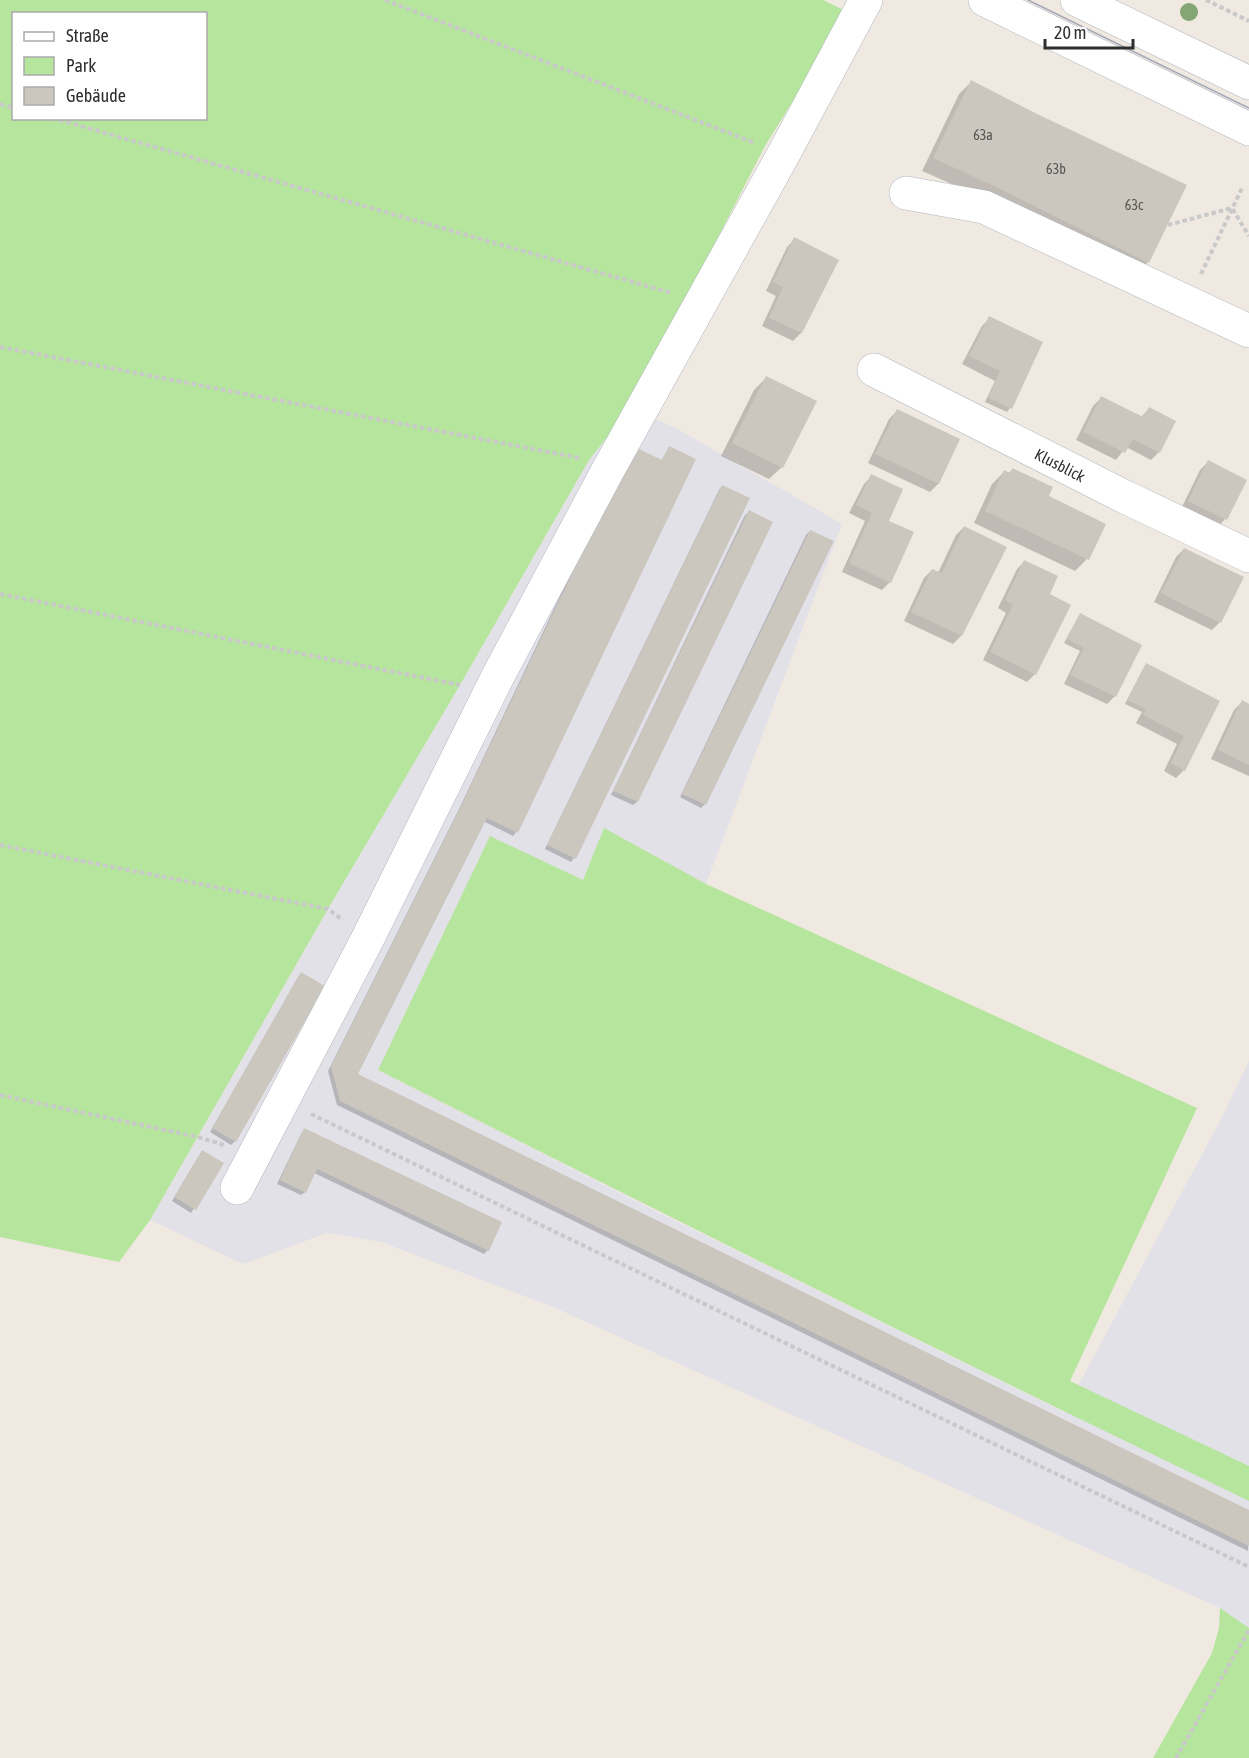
<svg xmlns="http://www.w3.org/2000/svg" width="1249" height="1758" viewBox="0 0 1249 1758" font-family="'Asap Condensed',sans-serif">
	<style>
		.industrial { fill: #e3e1e8 }
		.green { fill: #b6e59e; fill-rule: evenodd }
		.shadow { fill: #0003 }
		.building { fill: #cbc7bf }
		.lines { fill: none; stroke-linecap: round; stroke-linejoin: round }
		.minor-casing { stroke: #b4b7c1; stroke-width: 34 }
		.path { stroke: #c9c9c9; stroke-width: 4; stroke-dasharray: 4.5 3; stroke-linecap: butt }
		.minor { stroke: #fff; stroke-width: 33 }
		.tram { stroke: #a3a6b8; stroke-width: 1.5 }
		.tree { fill: #84a574 }
		.labels { text-anchor: middle; dominant-baseline: central; stroke-width: 5; stroke-linejoin: round; paint-order: stroke }
		.number-label { font-size: 14px; fill: #555452 }
		.street-label { font-size: 16px; fill: #2e2e2e; stroke: #fff }
	</style>
	<rect width="100%" height="100%" fill="#efe9e1"/>
	<path class="industrial" d="M630,408L674,427L842,524L706,884L604,829L583,880L378,1070L654,1210L1064,1412L1221,1119L1249,1061V1628L1220,1608L553,1307L381,1242L327,1233L243,1264L150,1220L328,909L460,685L589,460Z"/>
	<g class="green">
		<path d="M0,0H823L848,12L765,146L630,408L589,460L460,685L328,909L150,1220L119,1262L0,1237ZM14,14H206V118H14Z"/>
		<path d="M604,828L706,884L1197,1108L1070,1381L1249,1466V1501C957,1360 667,1216 378,1070L490,836L583,880Z"/>
		<path d="M1220,1608L1249,1628V1758H1153L1212,1653L1219,1628Z"/>
	</g>
	<g class="shadow">
		<path d="M971,82L1032,114L1185,186L1148,262L1135,275L984,198L922,171L959,94Z"/>
		<path d="M795,239L837,261L801,333L793,341L762,326L776,296L766,291L787,247Z"/>
		<path d="M990,318L1010,408L1007,412L985,402L995,381L962,364L982,326Z"/>
		<path d="M767,377L782,467L769,479L721,456L754,390Z"/>
		<path d="M1101,398L1140,418L1149,409L1159,452L1151,460L1126,447L1116,460L1076,440L1093,406Z"/>
		<path d="M897,411L958,439L938,484L930,492L868,463L889,419Z"/>
		<path d="M669,448L516,832L513,836L483,821L356,1075L1249,1512L1248,1551L337,1105L328,1071L458,811L629,451L661,461Z"/>
		<path d="M1208,462L1245,481L1225,519L1217,528L1181,509L1200,470Z"/>
		<path d="M1012,470L1047,496L1087,559L1075,571L974,523L992,484L1004,472L1008,474Z"/>
		<path d="M872,476L887,521L890,582L882,590L842,572L865,521L849,513L864,484Z"/>
		<path d="M722,486L574,858L571,862L545,849L719,490Z"/>
		<path d="M749,512L771,522L637,802L633,805L611,795L745,515Z"/>
		<path d="M964,527L1005,547L961,636L953,644L904,621L924,578L932,570L938,573L956,535Z"/>
		<path d="M810,531L705,804L701,808L680,797L806,535Z"/>
		<path d="M1184,549L1220,622L1212,630L1154,602L1176,557Z"/>
		<path d="M1025,561L1048,595L1035,674L1027,682L983,660L1006,613L998,608L1017,569Z"/>
		<path d="M1081,615L1115,696L1107,704L1064,684L1080,651L1064,643L1077,619Z"/>
		<path d="M1146,665L1218,702L1184,770L1176,778L1164,771L1177,744L1136,723L1142,712L1125,704L1143,669Z"/>
		<path d="M1242,702L1249,705V776L1211,759L1234,710Z"/>
		<path d="M301,974L235,1141L231,1145L210,1132L298,977Z"/>
		<path d="M304,1130L488,1250L484,1254L314,1173L305,1192L301,1195L277,1184L301,1134Z"/>
		<path d="M202,1152L222,1164L191,1213L172,1201Z"/>
	</g>
	<g class="building">
		<path d="M971,80L1033,112L1187,185L1149,263L996,187L933,158Z"/>
		<path d="M794,237L839,260L802,333L769,318L783,287L773,282Z"/>
		<path d="M989,316L1043,342L1012,409L988,398L1000,371L969,356Z"/>
		<path d="M766,376L817,401L783,468L732,443Z"/>
		<path d="M1101,396L1143,417L1149,407L1176,421L1160,453L1133,439L1125,453L1083,432Z"/>
		<path d="M897,409L960,439L939,484L875,454Z"/>
		<path d="M633,446L662,460L669,446L696,459L518,833L487,818L358,1074L1249,1510V1546L340,1101L331,1066L461,806Z"/>
		<path d="M1208,460L1247,480L1227,520L1188,501Z"/>
		<path d="M1012,468L1053,487L1049,496L1106,524L1089,560L985,511L1004,470L1010,473Z"/>
		<path d="M871,474L903,489L889,521L914,532L891,583L849,563L872,513L856,505Z"/>
		<path d="M722,485L750,498L576,859L547,845Z"/>
		<path d="M749,510L773,522L638,802L613,791Z"/>
		<path d="M964,526L1007,547L962,636L911,612L932,569L942,573Z"/>
		<path d="M810,530L834,541L706,805L682,794Z"/>
		<path d="M1184,548L1244,577L1221,623L1161,593Z"/>
		<path d="M1024,560L1058,576L1050,594L1071,605L1036,675L990,652L1013,605L1005,600Z"/>
		<path d="M1080,613L1142,645L1116,697L1070,675L1084,648L1067,639Z"/>
		<path d="M1146,663L1220,701L1185,771L1171,763L1184,736L1143,715L1146,709L1127,700Z"/>
		<path d="M1242,700L1249,704V765L1218,750Z"/>
		<path d="M301,972L325,986L236,1142L212,1128Z"/>
		<path d="M304,1128L502,1222L489,1251L317,1169L306,1193L280,1180Z"/>
		<path d="M202,1150L224,1163L196,1210L174,1197Z"/>
	</g>
	<g class="lines">
		<defs>
			<g id="minor">
				<path d="M985,0L1249,129"/>
				<path d="M1077,0L1249,83"/>
				<path d="M906,193L984,207L1249,331"/>
				<path d="M874,370L1123,496L1249,556"/>
				<path d="M237,1188L368,938L498,676L608,470L782,157L866,0"/>
			</g>
		</defs>
		<use href="#minor" class="minor-casing"/>
		<g class="path">
			<path d="M385,0L755,143"/>
			<path d="M1206,0L1249,21"/>
			<path d="M0,104L14,108"/>
			<path d="M52,118L672,293"/>
			<path d="M1168,225L1232,208L1249,236"/>
			<path d="M1201,274L1242,188"/>
			<path d="M0,347L580,458"/>
			<path d="M0,594L460,685"/>
			<path d="M0,845L328,909L343,920"/>
			<path d="M0,1095L198,1137L224,1145"/>
			<path d="M311,1114L1249,1567"/>
			<path d="M1176,1758L1249,1630"/>
		</g>
		<use href="#minor" class="minor"/>
		<path class="tram" d="M1028,0L1249,108"/>
	</g>
	<circle class="tree" cx="1189" cy="12" r="9"/>
	<g class="labels">
		<g class="number-label">
			<text x="983" y="135">63a</text>
			<text x="1056" y="169">63b</text>
			<text x="1134" y="205">63c</text>
		</g>
		<g class="street-label">
			<text transform="translate(1060 465) rotate(27)">Klusblick</text>
		</g>
	</g>
	<rect x="12" y="12" width="195" height="108" fill="#ffffff" stroke="#ababab" stroke-width="1.5"/>
	<rect x="24" y="32" width="30" height="9" fill="#ffffff" stroke="#ababab" stroke-width="1.5"/>
	<text x="66" y="42" font-size="18" fill="#2e2e2e">Straße</text>
	<rect x="24" y="57" width="30" height="18" fill="#b6e59e" stroke="#ababab" stroke-width="1.5"/>
	<text x="66" y="72" font-size="18" fill="#2e2e2e">Park</text>
	<rect x="24" y="87" width="30" height="18" fill="#cbc7bf" stroke="#ababab" stroke-width="1.5"/>
	<text x="66" y="102" font-size="18" fill="#2e2e2e">Gebäude</text>
	<path d="M1045 39v9h88v-9" fill="none" stroke="#2e2e2e" stroke-width="3"/>
	<text x="1054" y="39" font-size="18" fill="#2e2e2e" stroke="#ffffff" stroke-width="4.5" paint-order="stroke">20 m</text>
</svg>
